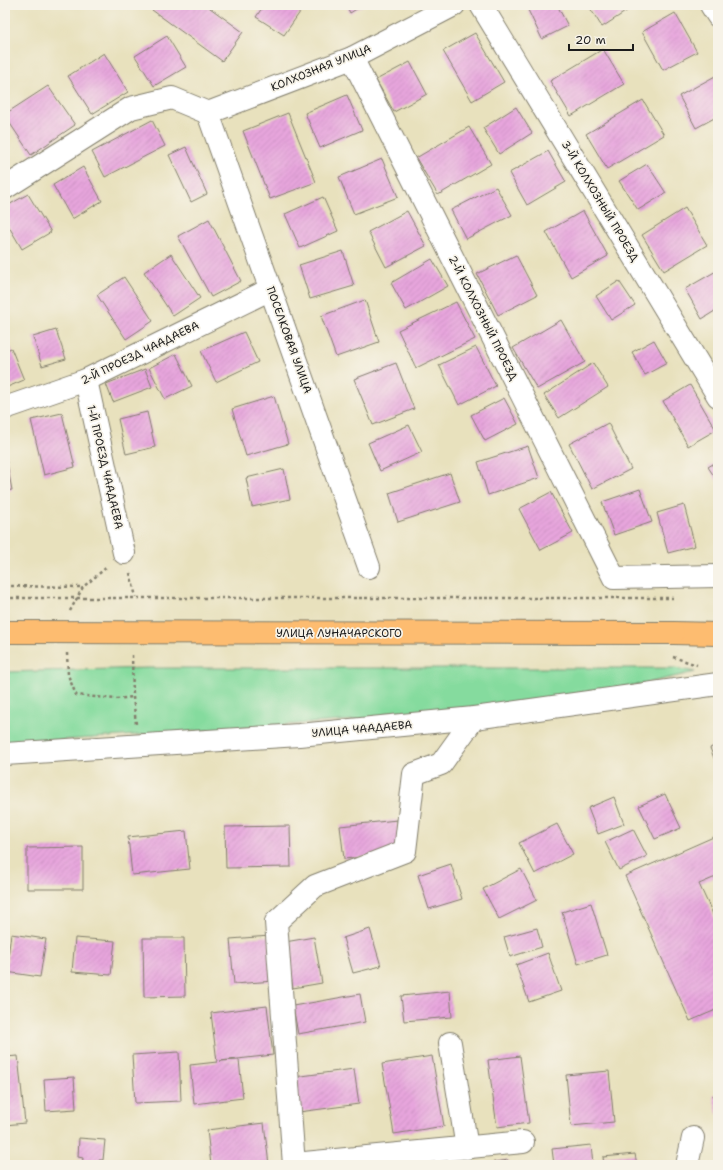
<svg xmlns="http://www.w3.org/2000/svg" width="723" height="1170" viewBox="0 0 723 1170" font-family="'Shantell Sans',sans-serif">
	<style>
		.green { fill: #85db9e; stroke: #507c5d }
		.building { fill: url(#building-hatch) }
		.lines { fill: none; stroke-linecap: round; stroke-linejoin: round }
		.minor-casing { stroke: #827e6c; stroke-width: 24 }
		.major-casing { stroke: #827e6c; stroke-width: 24 }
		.path { stroke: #827e6c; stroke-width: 2.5; stroke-dasharray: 3 3; stroke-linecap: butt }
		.minor { stroke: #fff; stroke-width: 22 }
		.major { stroke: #fdbc6f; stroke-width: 22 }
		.major-bridge-casing { stroke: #827e6c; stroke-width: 24; stroke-linecap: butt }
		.path-bridge { stroke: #827e6c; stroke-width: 2.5; stroke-dasharray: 3 3; stroke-linecap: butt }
		.major-bridge { stroke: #fdbc6f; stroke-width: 22 }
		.labels { text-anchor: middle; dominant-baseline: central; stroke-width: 3.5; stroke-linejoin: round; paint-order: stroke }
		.street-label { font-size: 11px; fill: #1c1c1c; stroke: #f7f3e8 }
	</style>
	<defs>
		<pattern id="building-hatch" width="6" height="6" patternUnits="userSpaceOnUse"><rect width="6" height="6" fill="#e7a5dd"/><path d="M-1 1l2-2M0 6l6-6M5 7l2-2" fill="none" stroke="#c68dbd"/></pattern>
	</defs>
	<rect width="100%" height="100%" fill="#f7f3e8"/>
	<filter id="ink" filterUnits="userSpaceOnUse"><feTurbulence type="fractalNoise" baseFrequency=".025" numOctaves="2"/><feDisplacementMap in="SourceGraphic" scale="8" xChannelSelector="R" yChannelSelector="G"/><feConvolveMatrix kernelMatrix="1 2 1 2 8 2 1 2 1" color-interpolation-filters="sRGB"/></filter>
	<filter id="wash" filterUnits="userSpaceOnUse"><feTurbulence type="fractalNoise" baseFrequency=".012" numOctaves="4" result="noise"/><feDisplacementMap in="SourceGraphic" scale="16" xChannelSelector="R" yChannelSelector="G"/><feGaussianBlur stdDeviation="0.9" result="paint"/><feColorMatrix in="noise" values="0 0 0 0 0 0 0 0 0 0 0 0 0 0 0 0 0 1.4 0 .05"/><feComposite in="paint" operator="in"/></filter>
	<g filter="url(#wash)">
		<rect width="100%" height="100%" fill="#e8e1bd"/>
		<path class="green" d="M149,668H675L695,672L643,684L529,701L356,720L5,744V672Z"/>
		<g id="blocks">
			<g class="building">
				<path d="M155,5H206L243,32L222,61L152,10Z"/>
				<path d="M264,5H305L284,35L256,17Z"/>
				<path d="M346,5H363L350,13Z"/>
				<path d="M538,5H557L568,26L542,39L528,10Z"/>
				<path d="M588,5H636L602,27Z"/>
				<path d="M675,13L697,52L663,70L642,32Z"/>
				<path d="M475,33L504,82L472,101L443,51Z"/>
				<path d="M167,36L186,67L154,86L135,56Z"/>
				<path d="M603,49L624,84L571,116L550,81Z"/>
				<path d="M104,53L128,92L92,114L68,76Z"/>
				<path d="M410,62L427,94L394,112L376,80Z"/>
				<path d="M717,75L718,116L696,128L679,96Z"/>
				<path d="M48,86L75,125L31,155L5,116V114Z"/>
				<path d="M347,95L362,130L320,148L305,113Z"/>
				<path d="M643,100L664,135L607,169L586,134Z"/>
				<path d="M516,107L532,133L499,154L483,128Z"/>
				<path d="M288,113L316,182L270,199L243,131Z"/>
				<path d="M152,120L165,146L105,177L92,152Z"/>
				<path d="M469,127L491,164L438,195L416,158Z"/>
				<path d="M186,147L207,194L191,202L169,155Z"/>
				<path d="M548,151L566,182L527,205L509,173Z"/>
				<path d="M382,159L398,197L354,214L339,177Z"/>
				<path d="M647,164L666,193L638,210L619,181Z"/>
				<path d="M83,167L102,201L72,219L53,185Z"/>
				<path d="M496,187L512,215L466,239L451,210Z"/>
				<path d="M28,194L51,232L22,249L5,220V207Z"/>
				<path d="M323,197L338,231L300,248L285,214Z"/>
				<path d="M685,208L707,245L664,271L642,235Z"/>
				<path d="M407,211L426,246L386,267L368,232Z"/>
				<path d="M583,211L608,256L571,277L546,232Z"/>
				<path d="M209,219L241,281L211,297L178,236Z"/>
				<path d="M343,251L354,286L310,299L299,265Z"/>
				<path d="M171,254L200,298L173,316L144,272Z"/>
				<path d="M516,255L537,295L498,315L477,274Z"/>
				<path d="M432,259L448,286L406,310L391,283Z"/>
				<path d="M718,270V309L702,319L685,289Z"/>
				<path d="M124,277L153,321L126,339L97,295Z"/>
				<path d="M619,281L635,305L611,320L596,296Z"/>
				<path d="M365,300L379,342L336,357L321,316Z"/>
				<path d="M456,302L475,339L416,368L398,330Z"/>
				<path d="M561,320L585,362L537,389L513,348Z"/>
				<path d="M56,330L66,359L42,366L33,337Z"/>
				<path d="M244,332L258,362L216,382L201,351Z"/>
				<path d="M654,340L667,363L645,375L632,352Z"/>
				<path d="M476,347L496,386L459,405L439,365Z"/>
				<path d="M11,348L24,380L5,388V351Z"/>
				<path d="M176,354L192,386L165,399L149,368Z"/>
				<path d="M396,363L414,409L373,425L354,379Z"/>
				<path d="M593,363L608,387L559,418L544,395Z"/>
				<path d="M145,369L152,387L113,402L106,384Z"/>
				<path d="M690,385L716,430L688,446L663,401Z"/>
				<path d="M274,396L288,444L246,456L232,409Z"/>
				<path d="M504,398L518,424L485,441L471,415Z"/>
				<path d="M147,412L155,447L126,454L118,419Z"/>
				<path d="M62,413L75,467L44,475L31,420Z"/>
				<path d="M608,423L631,469L592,489L569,444Z"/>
				<path d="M409,425L422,452L380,471L368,443Z"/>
				<path d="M528,446L539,478L488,495L478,462Z"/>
				<path d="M5,453L12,490L5,491Z"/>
				<path d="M718,461V482L708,467Z"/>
				<path d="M284,469L290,499L252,507L246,478Z"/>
				<path d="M450,473L460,502L398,522L389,493Z"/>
				<path d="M640,489L652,522L614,535L602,502Z"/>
				<path d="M551,492L573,533L541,550L519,509Z"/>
				<path d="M684,505L695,546L668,553L657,513Z"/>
				<path d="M718,744V768L710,748Z"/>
				<path d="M665,794L681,828L655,839L639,806Z"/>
				<path d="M614,797L624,824L598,834L588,808Z"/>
				<path d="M397,820L400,853L344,859L340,826Z"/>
				<path d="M557,824L573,854L535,874L519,843Z"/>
				<path d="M290,826L291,867L226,868L225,827Z"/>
				<path d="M633,829L647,856L619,870L605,842Z"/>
				<path d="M186,831L190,869L132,875L128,837Z"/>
				<path d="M718,835V876L699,884L718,925V1009L690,1021L625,876Z"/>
				<path d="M83,847V889H27V848Z"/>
				<path d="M451,864L462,899L429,909L418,875Z"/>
				<path d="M521,869L537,900L499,919L483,889Z"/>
				<path d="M591,903L607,955L578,964L562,912Z"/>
				<path d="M537,928L542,947L510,957L504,937Z"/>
				<path d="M370,929L381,966L353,973L343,938Z"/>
				<path d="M11,934L46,939L40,977L6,972Z"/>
				<path d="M270,936L274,981L234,984L230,939Z"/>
				<path d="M314,937L322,983L293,988L285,942Z"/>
				<path d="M75,938L115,941L111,975L72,972Z"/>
				<path d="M143,938H184L185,996L144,997Z"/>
				<path d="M548,953L561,991L529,1002L516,965Z"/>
				<path d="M450,991L452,1017L404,1021L401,996Z"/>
				<path d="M360,994L365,1022L298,1034L293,1006Z"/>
				<path d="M267,1006L273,1055L220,1061L239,1060L243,1098L194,1104L190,1065L217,1062L211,1013Z"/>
				<path d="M179,1052L181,1101L135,1103L132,1055Z"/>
				<path d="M18,1056L25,1123L5,1125V1057Z"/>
				<path d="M432,1056L444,1126L394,1134L382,1064Z"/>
				<path d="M520,1056L529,1123L497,1127L488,1060Z"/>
				<path d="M354,1069L359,1104L299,1112L294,1077Z"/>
				<path d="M609,1071L614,1122L571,1126L566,1075Z"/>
				<path d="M74,1077L76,1109L46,1111L44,1079Z"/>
				<path d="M718,1094V1114H717L713,1095Z"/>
				<path d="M264,1123L269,1165H211L207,1130Z"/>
				<path d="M79,1138L105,1140L103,1160H99L98,1165H82L83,1158L78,1157Z"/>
				<path d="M591,1145L593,1165H554L552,1149Z"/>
				<path d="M635,1154L637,1165H604L603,1157Z"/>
				<path d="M508,1160L509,1165H481V1164Z"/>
			</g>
		</g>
	</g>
	<g filter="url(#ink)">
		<use href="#blocks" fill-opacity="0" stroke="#827e6c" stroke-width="1"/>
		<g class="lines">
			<defs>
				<g id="minor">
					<path d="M481,5L718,396"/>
					<path d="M711,5L718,16"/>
					<path d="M352,58L614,578L718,576"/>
					<path d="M208,113L369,567"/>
					<path d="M208,113L352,58L454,5"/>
					<path d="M5,188L131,108L172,98L208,113"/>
					<path d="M86,380L124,553"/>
					<path d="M5,408L86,380L271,289"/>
					<path d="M5,754L299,735L474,718L718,684"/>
					<path d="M450,1043L467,1148"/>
					<path d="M294,1164L523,1142"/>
					<path d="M294,1165L276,922L315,886L405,851L414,774L441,764L474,718"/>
					<path d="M687,1165L693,1138"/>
				</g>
				<path id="major" d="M673,633L718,634"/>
			</defs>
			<use href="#minor" class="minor-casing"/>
			<use href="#major" class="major-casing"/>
			<g class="path">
				<path d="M130,573L136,597"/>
				<path d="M5,586L83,587"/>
				<path d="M70,611L83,587L107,567"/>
				<path d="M67,653L68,675L76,695L116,699L133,697"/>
				<path d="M132,655L133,697L136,724"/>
				<path d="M673,657L697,665"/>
			</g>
			<use href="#minor" class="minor"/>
			<use href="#major" class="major"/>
			<defs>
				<path id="major-bridge" d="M5,632L673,633"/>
			</defs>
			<use href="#major-bridge" class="major-bridge-casing"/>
			<path class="path-bridge" d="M5,598H673"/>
			<use href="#major-bridge" class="major-bridge"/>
		</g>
	</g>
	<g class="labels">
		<g class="street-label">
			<text transform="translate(321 68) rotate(-22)">КОЛХОЗНАЯ УЛИЦА</text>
			<text transform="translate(600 201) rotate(59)">3-Й КОЛХОЗНЫЙ ПРОЕЗД</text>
			<text transform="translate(483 318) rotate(63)">2-Й КОЛХОЗНЫЙ ПРОЕЗД</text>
			<text transform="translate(289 340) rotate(70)">ПОСЕЛКОВАЯ УЛИЦА</text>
			<text transform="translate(140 353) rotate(-26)">2-Й ПРОЕЗД ЧААДАЕВА</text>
			<text transform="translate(105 467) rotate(77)">1-Й ПРОЕЗД ЧААДАЕВА</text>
			<text x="339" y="633">УЛИЦА ЛУНАЧАРСКОГО</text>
			<text transform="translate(362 729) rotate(-5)">УЛИЦА ЧААДАЕВА</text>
		</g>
	</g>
	<rect width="723" height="1170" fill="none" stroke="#f7f3e8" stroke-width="20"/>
	<path d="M569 44v6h64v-6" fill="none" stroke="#1c1c1c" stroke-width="2"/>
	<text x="575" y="44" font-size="12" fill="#1c1c1c" stroke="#f7f3e8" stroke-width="3" paint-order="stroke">20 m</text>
</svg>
